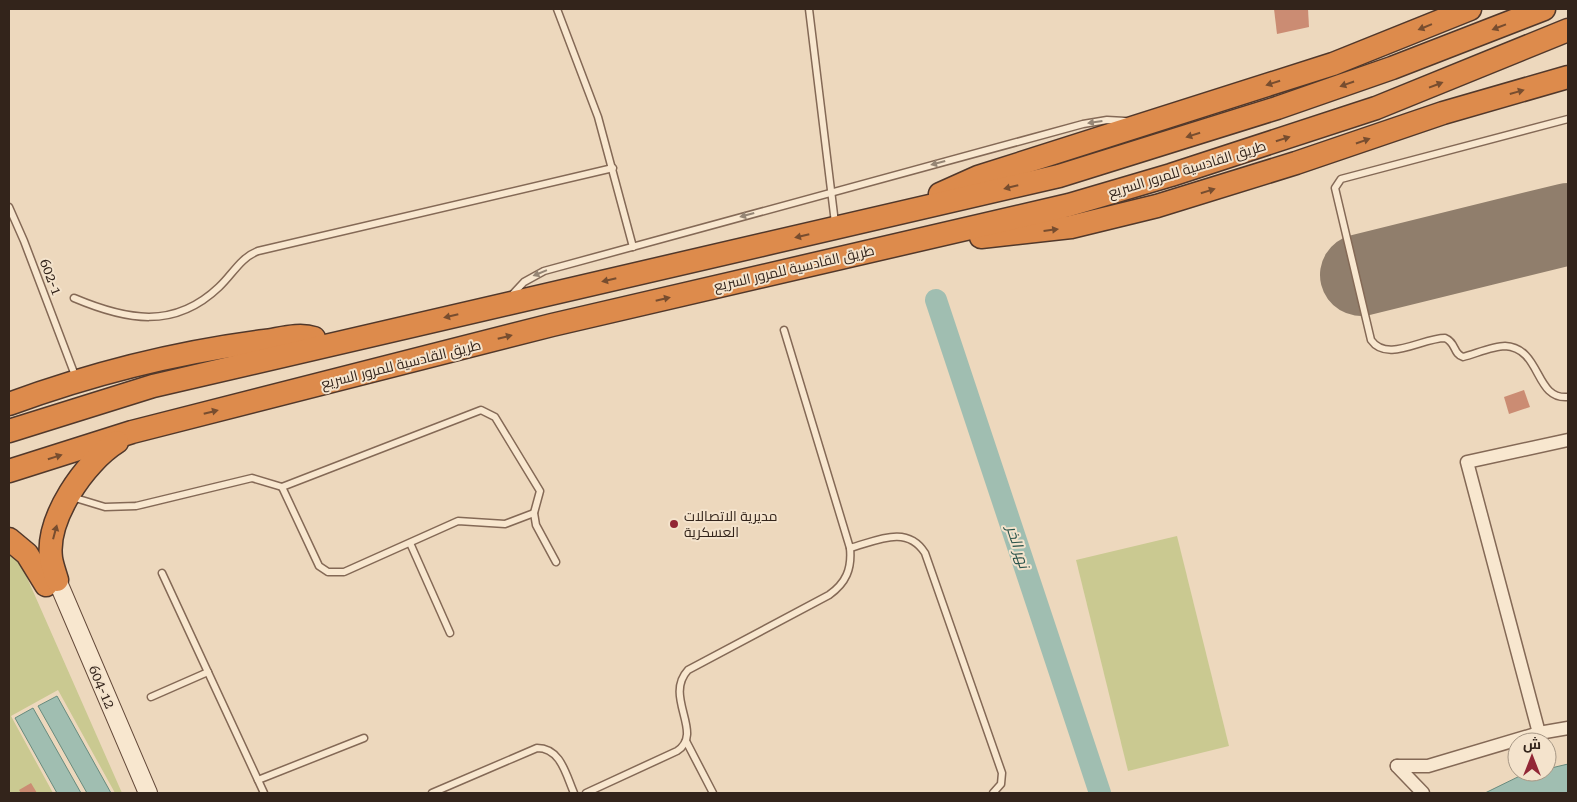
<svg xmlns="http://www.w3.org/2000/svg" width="1577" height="802" viewBox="0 0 1577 802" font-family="'Roboto Serif',Cairo,serif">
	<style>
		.green { fill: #cac991 }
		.water { fill: #a0beb1; stroke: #688b7e }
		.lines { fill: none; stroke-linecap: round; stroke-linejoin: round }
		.river { stroke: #a0beb1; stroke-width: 22 }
		.runway { stroke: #907e6c; stroke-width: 82 }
		.building { fill: #cb8c73 }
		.service-casing { stroke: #846956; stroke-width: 9 }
		.minor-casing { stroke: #846956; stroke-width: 15 }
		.secondary-casing { stroke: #654a3a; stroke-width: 20 }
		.motorway-casing { stroke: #51382b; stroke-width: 25 }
		.service { stroke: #f8e7cf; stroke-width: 6 }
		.minor { stroke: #f8e7cf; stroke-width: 12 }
		.secondary { stroke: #f8e7cf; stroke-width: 18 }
		.motorway { stroke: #dd8b4c; stroke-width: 22 }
		.oneway { fill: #774d2f }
		.oneway2 { fill: #968675 }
		.poi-dot { fill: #922736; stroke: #f4e3cc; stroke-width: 2 }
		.labels { text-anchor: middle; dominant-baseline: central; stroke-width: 4; stroke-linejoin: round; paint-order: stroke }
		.street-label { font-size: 14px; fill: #33241b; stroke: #f4e3cc }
		.poi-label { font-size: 14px; fill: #33241b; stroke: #f4e3cc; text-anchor: start }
		.water-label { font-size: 15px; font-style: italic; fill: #2a534b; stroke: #f4e3cc }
	</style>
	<rect width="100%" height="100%" fill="#edd8bd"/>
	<g class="green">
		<path d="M1177,536L1229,746L1128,771L1076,560Z"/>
		<path d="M9,555L21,564L122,793H115L58,690L11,716L53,793H9Z"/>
	</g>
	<g class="water">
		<path d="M57,696L111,793H87L38,706Z"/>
		<path d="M33,708L81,793H57L15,718Z"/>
		<path d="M1568,764V793H1485L1528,772H1547V769Z"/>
	</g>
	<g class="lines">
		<path class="river" d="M936,300L1100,793"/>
		<path class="runway" d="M1361,275L1568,224"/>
	</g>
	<g class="building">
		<path d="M1274,9H1308L1309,27L1277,34Z"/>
		<path d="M1524,390L1530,407L1509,414L1504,397Z"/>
		<path d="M31,783L37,793H21L19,790Z"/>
	</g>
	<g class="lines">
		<defs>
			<g id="service">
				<path d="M557,9L598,117L633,247"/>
				<path d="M809,9L835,223"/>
				<path d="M1568,119L1341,179L1335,188L1371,340C1387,363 1422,338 1445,338C1456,342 1453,354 1463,357C1475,354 1493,346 1505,346C1542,348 1534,400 1568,397"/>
				<path d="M9,207L24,241L76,378"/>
				<path d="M511,296L524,282L544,271L1083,124L1107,120L1125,121"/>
				<path d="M74,298C126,320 174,330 219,287C233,274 240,258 258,251L613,168"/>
				<path d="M282,487L319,566L328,572H344L458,521L505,524L534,513"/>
				<path d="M72,497L105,507L136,506L252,478L282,487L481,410L495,417L540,491L534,513L536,525L556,562"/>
				<path d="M410,543L450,633"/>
				<path d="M850,548C876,541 907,524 925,553L1002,773L1001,784L993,793"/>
				<path d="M162,573L264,793"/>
				<path d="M151,697L208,672"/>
				<path d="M686,741L713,793"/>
				<path d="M258,780L364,738"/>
				<path d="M432,793L537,748C561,748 566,775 574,793"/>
				<path d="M586,793L677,751C705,733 663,697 688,670L829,595C846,583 852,569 850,548L784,330"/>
			</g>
			<g id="minor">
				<path d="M1539,733L1467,462L1568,440"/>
				<path d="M1397,766H1428L1539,733L1568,728"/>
				<path d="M1397,766L1423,793"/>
			</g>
			<path id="secondary" d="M57,580L148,793"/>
			<g id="motorway">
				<path d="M940,194L978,177L1333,64L1470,9"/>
				<path d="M981,237L1071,227L1157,206L1296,163L1443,113L1568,77"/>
				<path d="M9,404C91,374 178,352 265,341C280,339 299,333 314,338"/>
				<path d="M9,431L153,386L1059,176L1277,108L1392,68L1544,9"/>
				<path d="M9,471L132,432L552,325L1069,205L1171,175L1376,108L1568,30"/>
				<path d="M9,539L27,554L46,585"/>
				<path d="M57,580C55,573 52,565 51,558C46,518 85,462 117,442"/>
			</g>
		</defs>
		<use href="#service" class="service-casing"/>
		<use href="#minor" class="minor-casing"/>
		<use href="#secondary" class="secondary-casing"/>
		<use href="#motorway" class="motorway-casing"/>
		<use href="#service" class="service"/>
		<use href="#minor" class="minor"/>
		<use href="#secondary" class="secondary"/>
		<use href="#motorway" class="motorway"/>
	</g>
	<defs><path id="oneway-solid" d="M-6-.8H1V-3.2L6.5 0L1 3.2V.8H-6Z" transform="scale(1.25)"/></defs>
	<g class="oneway">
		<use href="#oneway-solid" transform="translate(1425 27) rotate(158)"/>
		<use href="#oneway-solid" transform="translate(1499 27) rotate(159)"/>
		<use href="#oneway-solid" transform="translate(1273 83) rotate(162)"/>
		<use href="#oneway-solid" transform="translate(1347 84) rotate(161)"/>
		<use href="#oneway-solid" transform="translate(1436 85) rotate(-21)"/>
		<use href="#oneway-solid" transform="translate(1517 92) rotate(-16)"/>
		<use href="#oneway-solid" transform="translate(1193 135) rotate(162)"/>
		<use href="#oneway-solid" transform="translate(1283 139) rotate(-18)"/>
		<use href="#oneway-solid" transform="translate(1363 141) rotate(-19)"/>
		<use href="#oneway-solid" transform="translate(1011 187) rotate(166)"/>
		<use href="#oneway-solid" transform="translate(1208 191) rotate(-17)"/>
		<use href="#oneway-solid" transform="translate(1051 230) rotate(-7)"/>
		<use href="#oneway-solid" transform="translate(802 236) rotate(167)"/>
		<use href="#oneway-solid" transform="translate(609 280) rotate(167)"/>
		<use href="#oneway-solid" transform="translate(663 299) rotate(-13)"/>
		<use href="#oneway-solid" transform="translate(451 316) rotate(167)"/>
		<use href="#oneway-solid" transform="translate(505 337) rotate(-14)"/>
		<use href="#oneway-solid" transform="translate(211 412) rotate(-14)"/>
		<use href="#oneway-solid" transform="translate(55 457) rotate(-18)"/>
		<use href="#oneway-solid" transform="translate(55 532) rotate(-75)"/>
	</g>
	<g class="oneway2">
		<use href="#oneway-solid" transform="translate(1095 122) rotate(172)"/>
		<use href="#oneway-solid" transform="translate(938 163) rotate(165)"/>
		<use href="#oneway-solid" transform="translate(747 215) rotate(165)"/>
		<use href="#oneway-solid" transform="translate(540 273) rotate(158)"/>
	</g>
	<circle class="poi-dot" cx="674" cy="524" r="5"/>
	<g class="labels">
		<g class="street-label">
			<text transform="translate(1187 169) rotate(-17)">طريق القادسية للمرور السريع</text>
			<text transform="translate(794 268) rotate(-13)">طريق القادسية للمرور السريع</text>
			<text transform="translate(51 277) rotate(69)">602-1</text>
			<text transform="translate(401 364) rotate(-14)">طريق القادسية للمرور السريع</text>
			<text transform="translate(102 687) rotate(67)">604-12</text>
		</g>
		<g class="poi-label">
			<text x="684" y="516">مديرية الاتصالات<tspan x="684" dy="16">العسكرية</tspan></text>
		</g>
		<g class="water-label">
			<text transform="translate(1018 547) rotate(72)">نهر الخر</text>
		</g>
	</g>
	<rect width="1577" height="802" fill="none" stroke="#33241b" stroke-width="20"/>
	<g transform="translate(1532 757)"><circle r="24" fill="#f4e3cc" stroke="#a79785"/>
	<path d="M0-4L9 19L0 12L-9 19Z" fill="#922736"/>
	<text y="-8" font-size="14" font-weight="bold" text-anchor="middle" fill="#33241b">ش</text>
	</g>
</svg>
